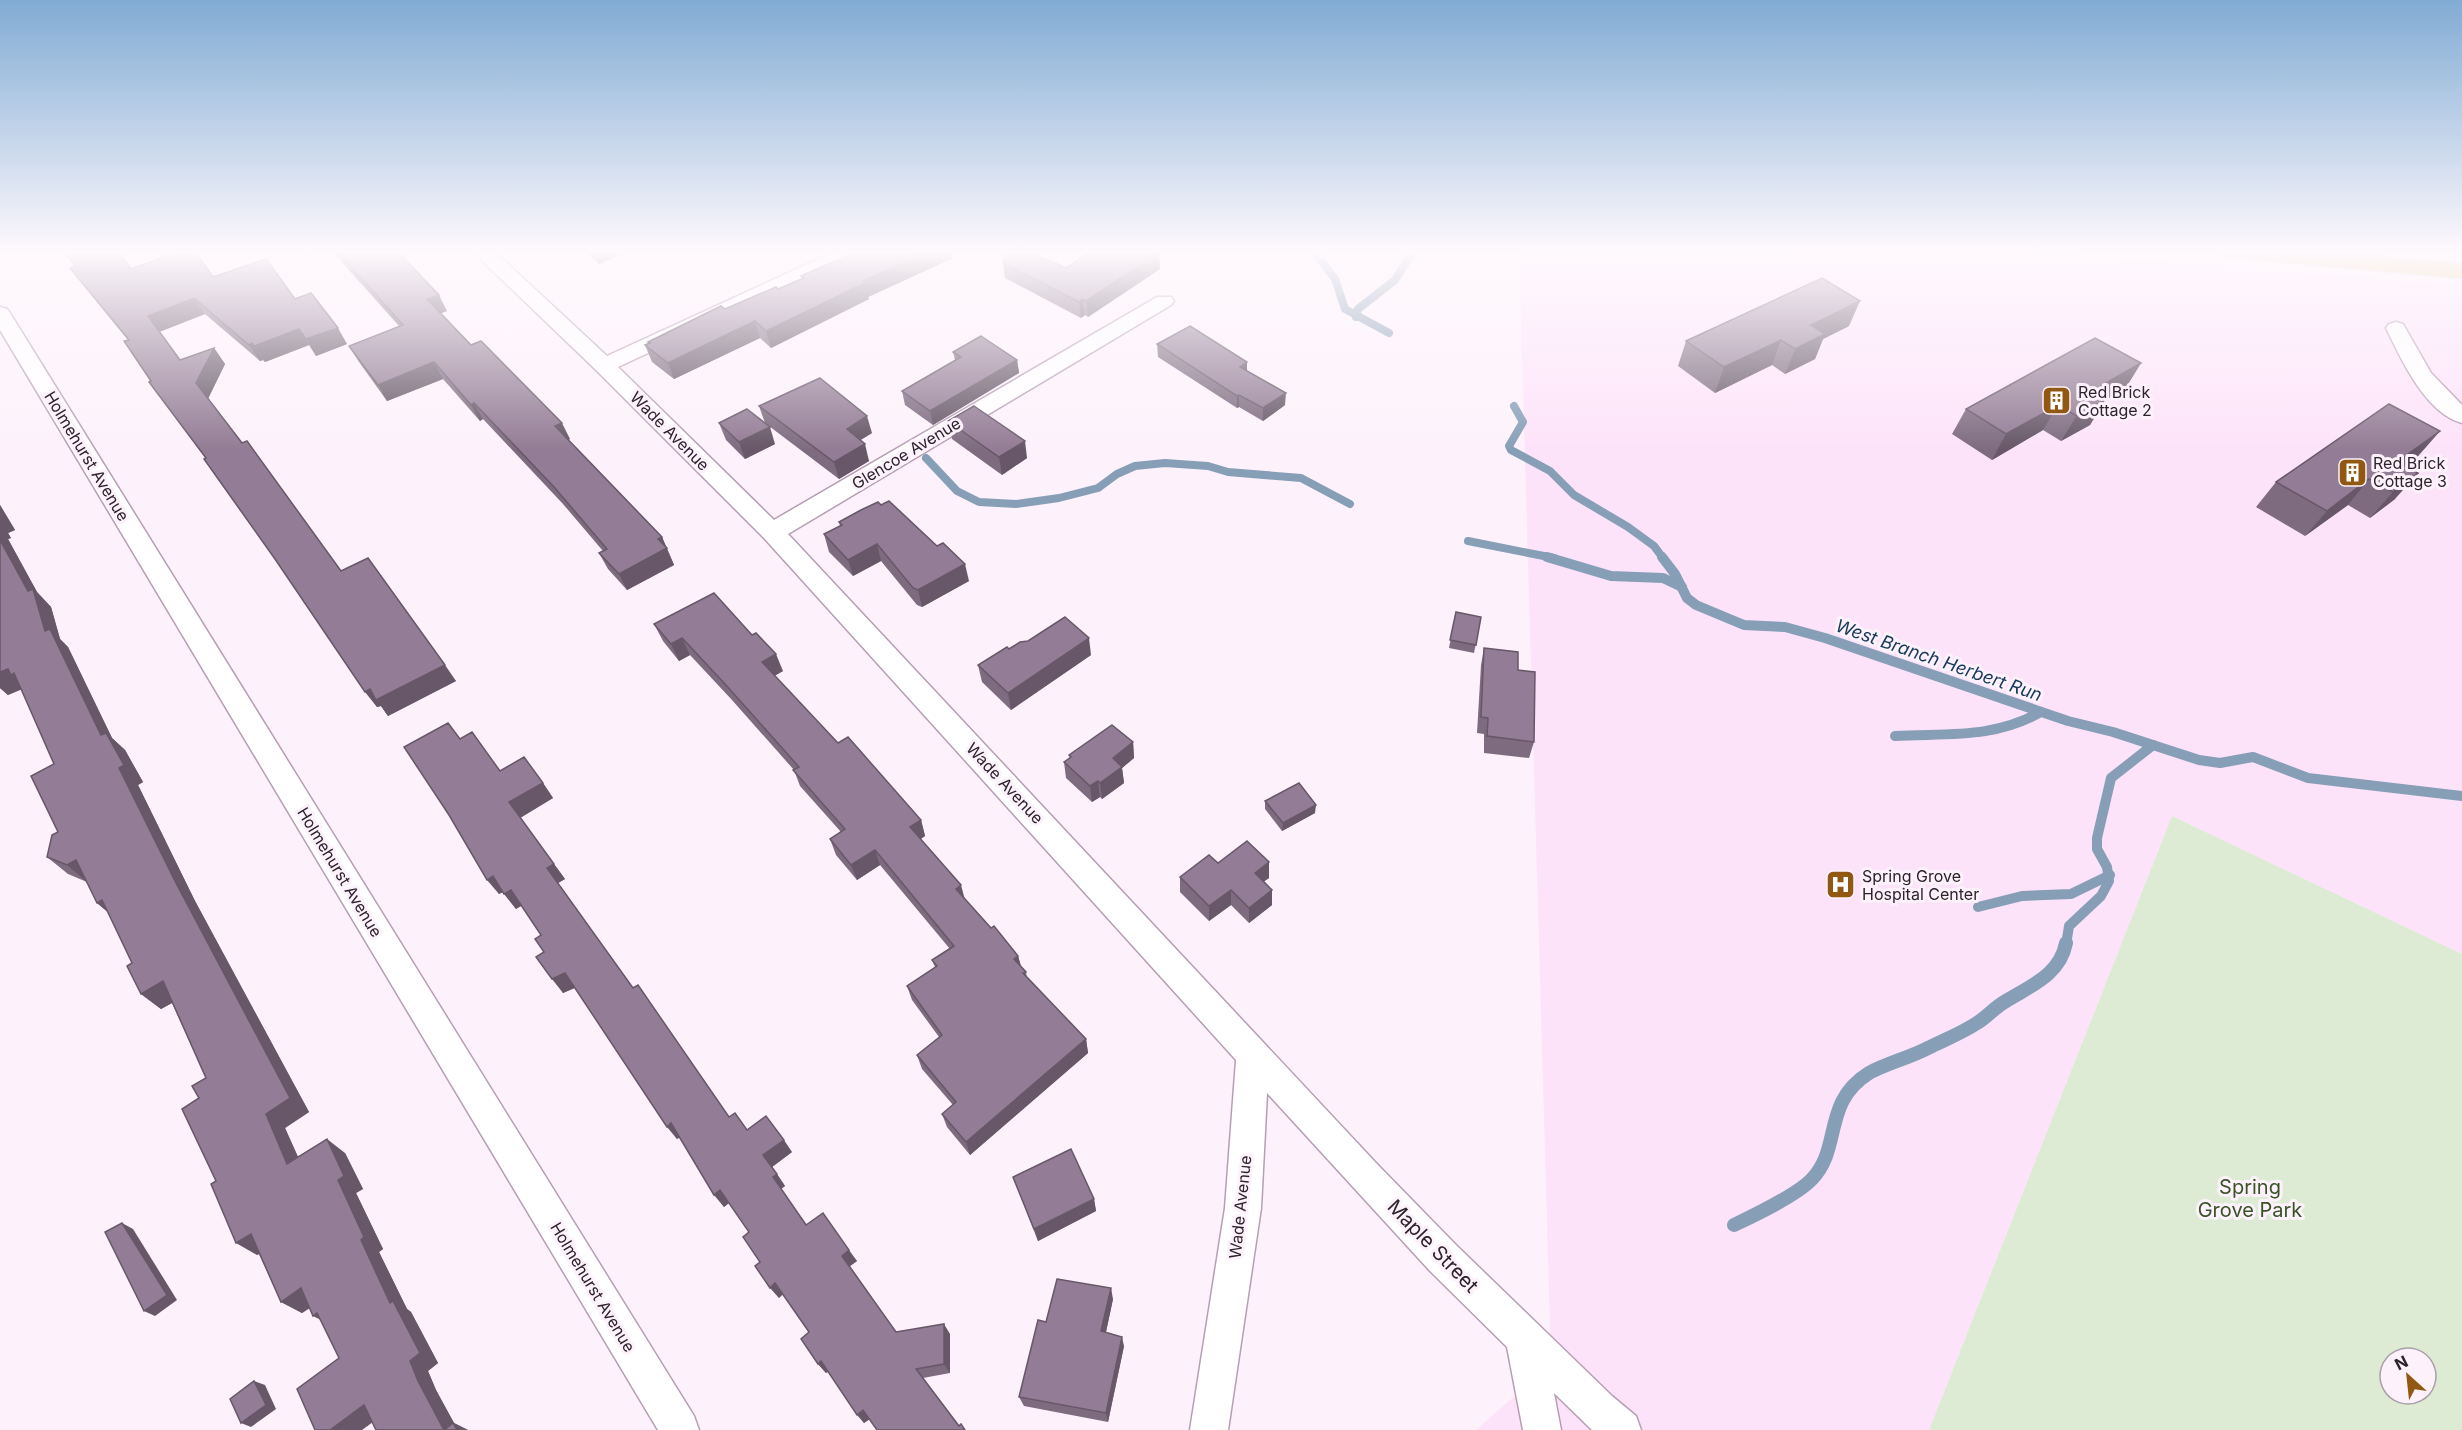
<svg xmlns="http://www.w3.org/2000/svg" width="2462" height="1430" viewBox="0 0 2462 1430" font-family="Inter,sans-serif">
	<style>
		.built { fill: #fde3fa }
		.green { fill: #ddebd5; fill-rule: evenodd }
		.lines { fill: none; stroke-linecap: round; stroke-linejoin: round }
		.stream-far2 { stroke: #879eb7; stroke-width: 8 }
		.stream-far1 { stroke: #879eb7; stroke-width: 10 }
		.stream { stroke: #879eb7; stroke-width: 14 }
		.minor-casing { stroke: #b79eb5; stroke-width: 3 }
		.motorway-casing { stroke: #d5d3d5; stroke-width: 3 }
		.minor { fill: #fff; fill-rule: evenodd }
		.motorway { fill: #dcc073; fill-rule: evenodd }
		.wall { fill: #7e6b80 }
		.shaded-wall { fill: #675768 }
		.building { fill: #937c95; stroke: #675768; stroke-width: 1.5 }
		.labels { text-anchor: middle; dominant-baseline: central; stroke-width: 6; stroke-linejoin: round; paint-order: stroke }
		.poi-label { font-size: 16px; fill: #2d232c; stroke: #fdf2fb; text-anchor: start }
		.street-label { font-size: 16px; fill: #2d232c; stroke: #fdf2fb }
		.water-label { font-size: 18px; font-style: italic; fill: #14395c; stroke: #fdf2fb }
		.near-park-label { font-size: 20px; fill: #395327; stroke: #fdf2fb }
		.near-street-label { font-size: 20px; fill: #2d232c; stroke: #fdf2fb }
	</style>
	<rect width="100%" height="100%" fill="#fdf2fb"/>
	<path class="built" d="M1519,250H2027L2462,286V954L2172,816L1929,1430H1476L1551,1364Z"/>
	<path class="green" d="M2172,816L2462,954V1430H1929ZM2390,1358H2426V1394H2390Z"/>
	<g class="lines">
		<g class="stream-far2">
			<path d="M1313,250L1335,279L1345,309L1389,333"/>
			<path d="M1356,317L1358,309L1395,280L1414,250"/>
			<path d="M1514,406L1523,422L1509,446L1511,450L1550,471L1574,495L1628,527L1654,546L1663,558"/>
			<path d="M926,458L957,491L979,502L1016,504L1059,498L1098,488L1117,474L1135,466L1165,463L1208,466L1228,472L1301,478L1350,504"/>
			<path d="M1468,541L1554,558"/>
		</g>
		<g class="stream-far1">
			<path d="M1547,557L1611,576L1663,578L1682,587"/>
			<path d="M1662,557L1675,574L1687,598L1696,605L1744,625L1785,627L1825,638L2068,721L2113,732L2199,760L2220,763L2253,757L2308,778L2462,796"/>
			<path d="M1895,736C1948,733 1993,739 2041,712"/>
			<path d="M1978,907L2022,896L2071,894L2110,875"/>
			<path d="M2066,945L2069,926L2101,896L2109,881L2107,867L2097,849V838L2111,778L2153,745"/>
		</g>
		<path class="stream" d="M1734,1225C1755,1215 1797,1195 1812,1179C1842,1148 1822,1102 1869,1073C1887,1063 1909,1058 1928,1048C1944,1040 1962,1033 1977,1023C1987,1017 1995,1007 2006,1001C2030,986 2060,975 2066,943"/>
		<defs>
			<g id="minor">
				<path d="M471,250H493L607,356L838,250H864L861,254L618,367L774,520L1157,297H1171L1174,301L1171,305L788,534L1376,1163L1456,1245L1612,1396L1636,1416L1641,1430H1592L1554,1393L1561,1430H1523L1507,1347L1430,1271L1267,1093L1261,1208L1228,1430H1190L1225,1208L1236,1060L764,538L596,370Z"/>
				<path d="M0,307L7,309L10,313L694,1416L699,1430H658L0,330Z"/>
				<path d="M2396,322L2403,324L2431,373L2462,405V423C2426,414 2401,359 2386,328L2389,324Z"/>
			</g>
			<path id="motorway" d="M2216,250H2311L2462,264V278L2228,257L2220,255Z"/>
		</defs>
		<use href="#minor" class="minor-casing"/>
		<use href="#motorway" class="motorway-casing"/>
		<use href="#minor" class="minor"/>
		<use href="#motorway" class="motorway"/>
	</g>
	<g class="wall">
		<path d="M331,250H396L447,311L441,313L471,345L570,439L568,440L662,537L674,565L627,590L608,569L599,553L603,551L563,504L483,419L480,421L443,379L387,401L359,362L349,346L399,326Z"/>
		<path d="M584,250H632L599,264Z"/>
		<path d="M860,250H952L953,258L868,297L869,299L771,348L760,338L674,379L652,362L645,345L649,344L648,342L725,309L778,289L802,279L801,276Z"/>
		<path d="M1159,253L1160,269L1088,317L1085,315L1081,318L1005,278L1003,263L1066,268Z"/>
		<path d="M75,266L131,269L213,277L295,299L347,344L316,356L309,345L265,362L263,360L260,361L205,314L159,332L180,360L214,348L225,364L208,398L341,571L456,681L388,716L381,706L377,707L206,458L151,381L128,340L70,268Z"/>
		<path d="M1849,326L1823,339L1815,359L1785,374L1772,365L1715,393L1678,366L1686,341Z"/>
		<path d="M1157,344L1247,362V371L1285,405L1263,421L1239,407L1237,408L1158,357Z"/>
		<path d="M953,352L1017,360L1019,373L933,425L905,405L902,391L955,360Z"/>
		<path d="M2141,363L2125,389L2105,400L2090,425L2061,441L2043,430L1992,460L1952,434L1966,409Z"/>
		<path d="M759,406L872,433L860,440L869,461L839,479L765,423Z"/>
		<path d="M948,421L1027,458L1002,475L952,439Z"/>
		<path d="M719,423L775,444L745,459L726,440Z"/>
		<path d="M2440,431L2418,456L2404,466L2395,499L2370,518L2348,505L2305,536L2256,507L2276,482Z"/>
		<path d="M0,505L15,530L8,533L11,538L8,539L37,592L51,607L60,639L68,647L112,738L125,750L143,782L138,785L195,901L309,1112L285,1128L298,1157L345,1153L363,1189L356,1193L383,1249L379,1252L407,1309L411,1312L438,1363L428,1371L436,1390L454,1423L468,1430H376L339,1358L321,1319L310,1308L302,1313L281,1302L259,1254L257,1255L216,1181L199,1098L206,1078L172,1003L161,1009L141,994L132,963L108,912L97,903L87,882L68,874L47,857L58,832L54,764L21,689L8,695L0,688Z"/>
		<path d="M839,522L969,581L922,607L917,605L881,561L853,576L829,552L824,534L840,526Z"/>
		<path d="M1456,612L1481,617L1474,653L1449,648Z"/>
		<path d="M654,624L783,671L774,676L838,743L921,820L925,836L921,839L965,899L991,928L1018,956L1021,966L1026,972L1027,978L1086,1039L1088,1053L970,1155L947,1127L942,1114L953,1105L922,1069L917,1055L939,1037L912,1000L907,986L935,967L932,960L950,949L880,865L857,880L836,855L830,839L841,832L800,786L794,770L732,700L690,655L679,661L663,641Z"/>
		<path d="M1484,648L1518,670L1534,742L1529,758L1484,753V734L1477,733L1481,665Z"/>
		<path d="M1009,649L1091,655L1011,710L982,682L978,665Z"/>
		<path d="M460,738L500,771L543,783L553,798L520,818L565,879L558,883L633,988L729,1117L747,1130L792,1152L772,1167L785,1186L781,1189L807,1225L857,1261L850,1266L896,1332L950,1334V1373L923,1378L959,1426L965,1430L870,1419L864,1423L828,1372L826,1373L818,1364L809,1332L783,1294L779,1298L760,1262L749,1232L729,1203L724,1207L680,1137L677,1139L575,988L563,993L544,952L541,935L521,905L516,909L503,892L499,894L449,815Z"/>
		<path d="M1133,742L1134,758L1122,768L1124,783L1102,799L1100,797L1092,802L1066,778L1064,762L1070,758L1069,755Z"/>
		<path d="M1265,801L1315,813L1282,831L1265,809Z"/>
		<path d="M1269,862V878L1264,881L1272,890V905L1249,923L1231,905L1209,921L1180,892V877L1218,863Z"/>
		<path d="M1013,1177L1094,1199L1096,1211L1038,1241Z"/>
		<path d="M1113,1299L1106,1332L1124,1346L1108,1422L1024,1406L1019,1397L1046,1322Z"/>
	</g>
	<g class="shaded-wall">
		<path d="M301,250H319L304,256Z"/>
		<path d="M594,250H632L599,264Z"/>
		<path d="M931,250H952L953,258L868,297L869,299L771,348L766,331L863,281Z"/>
		<path d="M1159,253L1160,269L1088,317L1086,301Z"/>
		<path d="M439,295L447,311L436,315L427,299Z"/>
		<path d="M194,298L205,314L159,332L148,316Z"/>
		<path d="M1083,299L1085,315L1081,318L1079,302Z"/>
		<path d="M1860,301L1849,326L1823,339L1815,359L1785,374L1795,349L1811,325Z"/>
		<path d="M755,321L760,338L674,379L668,363Z"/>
		<path d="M338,328L347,344L316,356L306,339Z"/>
		<path d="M299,329L309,345L265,362L254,346Z"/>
		<path d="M1781,340L1772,365L1715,393L1724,367Z"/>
		<path d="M252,343L263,360L260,361L249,345Z"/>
		<path d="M214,348L225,364L208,399L196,383Z"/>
		<path d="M1017,360L1019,373L933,425L930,411Z"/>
		<path d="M434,362L443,379L387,401L378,385Z"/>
		<path d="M1247,362V375L1240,367Z"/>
		<path d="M2141,363L2125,389L2105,400L2090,425L2061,441L2092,391Z"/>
		<path d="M1286,393L1285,405L1263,421V408Z"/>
		<path d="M1239,395V407L1237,408V396Z"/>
		<path d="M474,403L483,419L480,421L471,405Z"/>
		<path d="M2058,405L2043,430L1992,460L2006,434Z"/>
		<path d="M867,416L872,433L851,446L847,429Z"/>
		<path d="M562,423L570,439L563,442L555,426Z"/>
		<path d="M770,427L775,444L745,459L739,442Z"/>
		<path d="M2440,431L2418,456L2379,485L2397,462Z"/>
		<path d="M1025,441L1027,458L1002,475L999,457Z"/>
		<path d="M865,444L869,461L839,479L834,462Z"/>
		<path d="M2418,473L2395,499L2370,518L2393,492Z"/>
		<path d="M2369,479L2348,505L2305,536L2327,511Z"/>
		<path d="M0,505L15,530L8,533L11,538L8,539L37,592L51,607L60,639L68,647L112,738L125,750L143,782L138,785L195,901L309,1112L285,1128L307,1177L287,1164L266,1114L177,885L101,735L45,631L28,591L0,540Z"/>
		<path d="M662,537L674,565L627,590L619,574Z"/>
		<path d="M877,544L881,561L853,576L848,560Z"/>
		<path d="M965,564L969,581L922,607L918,590Z"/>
		<path d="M682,638L690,655L679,661L671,644Z"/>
		<path d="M1089,638L1091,655L1011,710L1008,693Z"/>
		<path d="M776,654L783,671L769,679L762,662Z"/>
		<path d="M445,665L456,681L388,716L381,706L377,707L365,692Z"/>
		<path d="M8,669L14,673L25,688L8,695L0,688V672Z"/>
		<path d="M1133,742L1134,758L1122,768L1124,783L1102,799L1100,783L1113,758Z"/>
		<path d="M1098,781L1100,797L1092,802L1090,786Z"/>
		<path d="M543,783L553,798L520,818L509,802Z"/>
		<path d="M1316,805L1315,813L1282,831L1283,823Z"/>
		<path d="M921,820L925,836L915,842L910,827Z"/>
		<path d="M875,850L880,865L857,880L851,865Z"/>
		<path d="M76,860L87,882L67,865Z"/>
		<path d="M1269,862V878L1255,888V873Z"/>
		<path d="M554,864L565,879L558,883L547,868Z"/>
		<path d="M493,876L505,891L499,894L487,880Z"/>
		<path d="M961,885L965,900L956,889Z"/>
		<path d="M511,890L523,905L516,909L504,894Z"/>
		<path d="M1231,890V905L1209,921V906Z"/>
		<path d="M1272,890V905L1249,923V908Z"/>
		<path d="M102,900L117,920L97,903Z"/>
		<path d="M1018,956L1022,970L1014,959Z"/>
		<path d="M565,973L576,987L563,993L552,979Z"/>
		<path d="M163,981L183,997L161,1009L141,994Z"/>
		<path d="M1086,1039L1088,1053L970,1155L966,1142Z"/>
		<path d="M671,1123L682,1136L677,1139L667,1127Z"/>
		<path d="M327,1139L345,1153L363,1189L356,1193L383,1249L379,1252L407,1309L411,1312L438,1363L428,1371L436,1390L454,1423L468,1430H444L418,1381L410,1361L390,1303L361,1240L338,1180Z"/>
		<path d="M784,1140L792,1152L772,1167L763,1155Z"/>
		<path d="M777,1174L785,1186L781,1189L773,1177Z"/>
		<path d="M720,1190L730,1202L724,1207L714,1195Z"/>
		<path d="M1094,1199L1096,1211L1038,1241L1034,1229Z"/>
		<path d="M122,1223L133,1229L177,1300L155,1316L144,1311Z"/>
		<path d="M251,1234L272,1246L257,1255L236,1243Z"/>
		<path d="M849,1250L857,1261L850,1266L842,1256Z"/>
		<path d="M775,1283L784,1293L779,1298L770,1288Z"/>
		<path d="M301,1288L321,1300L302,1313L281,1302Z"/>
		<path d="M1111,1288L1113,1299L1104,1341L1101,1331Z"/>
		<path d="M317,1313L333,1326L313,1316Z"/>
		<path d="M944,1324L950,1334V1373L944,1364Z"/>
		<path d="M1122,1337L1124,1346L1108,1422L1106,1413Z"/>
		<path d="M821,1361L829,1370L826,1373L818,1364Z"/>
		<path d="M254,1381L265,1385L276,1409L251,1427L241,1423Z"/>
		<path d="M364,1405L384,1414L362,1430H330Z"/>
		<path d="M863,1410L871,1418L864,1423L857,1415Z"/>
	</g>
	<g class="building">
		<path d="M63,250H118L131,269L183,250H194L213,277L266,259L295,299L311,293L338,328L306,339L299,329L254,346L252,343L249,345L194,298L148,316L180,360L214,348L196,383L242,443L247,441L341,571L368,558L445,665L376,700L370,689L365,692L275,559L204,459L206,458L149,382L151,381L124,341L129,340L70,268L75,266Z"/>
		<path d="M336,250H396L439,295L427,299L471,345L481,341L562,423L555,426L662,537L658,539L667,548L619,574L599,553L607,549L554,487L474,403L471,405L434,362L378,385L349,346L403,325Z"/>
		<path d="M860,250H931L863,281L865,283L766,331L755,321L668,363L645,345L650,343L648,342L721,306L725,309L776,287L778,289L804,278L801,276Z"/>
		<path d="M1009,250H1027L1066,268L1093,250H1153L1159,253L1086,301L1083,299L1079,302L1003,263Z"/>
		<path d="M1822,278L1860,301L1811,325L1825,334L1795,349L1781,340L1724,367L1686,341Z"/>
		<path d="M1190,326L1247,362L1240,367L1286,393L1263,408L1239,395L1237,396L1157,344Z"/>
		<path d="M981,336L1017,360L930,411L902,391L961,357L953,352Z"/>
		<path d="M2095,338L2141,363L2092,391L2106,399L2077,416L2058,405L2006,434L1966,409Z"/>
		<path d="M820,378L867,416L847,429L865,444L834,462L759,406Z"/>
		<path d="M2389,404L2440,431L2397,462L2418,473L2393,492L2369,479L2327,511L2276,482Z"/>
		<path d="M974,406L1025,441L999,457L948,421Z"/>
		<path d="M747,409L770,427L739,442L719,423Z"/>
		<path d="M889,501L937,546L943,543L965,564L918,590L913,588L877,544L848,560L824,534L842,525L839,522L861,510L878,502L881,505Z"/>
		<path d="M0,540L28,591L33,589L45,631L50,629L101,735L106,733L124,765L119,768L177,885L290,1098L266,1114L287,1164L327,1139L344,1176L338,1180L364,1237L361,1240L390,1303L393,1301L420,1353L410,1361L418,1381L444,1430L453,1423L457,1430H376L364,1405L330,1430H315L297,1389L339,1358L317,1313L313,1316L301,1288L281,1302L251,1234L236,1243L211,1184L216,1181L182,1109L199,1098L192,1086L206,1078L163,981L141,994L127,966L132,963L102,900L97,903L76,860L67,865L47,857L52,835L58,832L31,776L54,764L14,673L11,675L8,669L0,672Z"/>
		<path d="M714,593L752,635L756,633L776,654L762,662L838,743L848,737L921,820L910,827L961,885L956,889L991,928L994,926L1018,956L1014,959L1026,972L1023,973L1086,1039L966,1142L942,1114L956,1102L917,1055L942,1035L907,986L937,966L932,960L954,946L875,850L851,865L830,839L845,829L793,770L799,767L725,684L682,638L671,644L654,624Z"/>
		<path d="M1456,612L1481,617L1476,645L1450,640Z"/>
		<path d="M1065,617L1089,638L1008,693L978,665L1007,647L1009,649L1020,642L1028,641Z"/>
		<path d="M1484,648L1518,652V670L1535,672L1534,742L1487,736L1488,718L1481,717Z"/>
		<path d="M448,723L460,739L472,732L500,771L524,757L543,783L509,802L554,864L547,868L633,988L638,985L729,1117L735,1113L747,1130L766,1116L784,1140L763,1155L777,1174L773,1177L806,1225L823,1213L849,1250L842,1256L896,1332L944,1324V1364L916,1369L959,1426L961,1424L965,1430H877L863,1410L857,1415L821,1361L818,1364L801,1339L809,1332L775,1283L770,1288L755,1266L760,1262L743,1237L749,1232L720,1190L714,1195L671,1123L667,1127L565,973L552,979L536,957L544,952L535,939L541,935L511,890L504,894L493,876L487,880L449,815L404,747Z"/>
		<path d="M1112,725L1133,742L1113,758L1122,767L1100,783L1098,781L1090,786L1064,762L1071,757L1069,755Z"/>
		<path d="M1299,783L1316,805L1283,823L1265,801Z"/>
		<path d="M1247,841L1269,862L1255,873L1272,890L1249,908L1231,890L1209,906L1180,877L1209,855L1218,863Z"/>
		<path d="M1071,1149L1094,1199L1034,1229L1013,1177Z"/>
		<path d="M122,1223L167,1295L144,1311L105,1232Z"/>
		<path d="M1057,1279L1111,1288L1101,1331L1122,1337L1106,1413L1019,1397L1038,1320L1046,1322Z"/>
		<path d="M254,1381L266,1405L241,1423L230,1399Z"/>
	</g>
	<linearGradient id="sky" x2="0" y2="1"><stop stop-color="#81abd4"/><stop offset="0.56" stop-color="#fef9fd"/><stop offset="1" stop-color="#fef9fd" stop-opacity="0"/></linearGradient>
	<rect width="2462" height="450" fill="url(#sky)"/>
	<defs>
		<symbol id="building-square" viewBox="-11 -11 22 22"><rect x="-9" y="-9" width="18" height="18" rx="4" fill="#915812" stroke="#fdf2fb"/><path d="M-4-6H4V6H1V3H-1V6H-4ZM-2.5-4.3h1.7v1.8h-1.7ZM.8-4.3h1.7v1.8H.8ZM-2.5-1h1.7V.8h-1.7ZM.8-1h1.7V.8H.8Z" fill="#fff"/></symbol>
		<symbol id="hospital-square" viewBox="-11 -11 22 22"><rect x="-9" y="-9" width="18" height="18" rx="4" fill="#915812" stroke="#fdf2fb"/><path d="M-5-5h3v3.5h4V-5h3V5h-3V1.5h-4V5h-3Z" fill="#fff"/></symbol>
	</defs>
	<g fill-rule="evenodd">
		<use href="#building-square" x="2040" y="384" width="33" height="33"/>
		<use href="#building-square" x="2336" y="456" width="33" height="33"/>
		<use href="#hospital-square" x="1824" y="868" width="33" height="33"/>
	</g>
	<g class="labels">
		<g class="poi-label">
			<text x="2078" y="392">Red Brick<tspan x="2078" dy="18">Cottage 2</tspan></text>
			<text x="2373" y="463">Red Brick<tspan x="2373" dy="18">Cottage 3</tspan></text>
			<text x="1862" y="876">Spring Grove<tspan x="1862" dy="18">Hospital Center</tspan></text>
		</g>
		<g class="street-label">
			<text transform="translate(670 431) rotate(45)">Wade Avenue</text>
			<text transform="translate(906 453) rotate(-31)">Glencoe Avenue</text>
			<text transform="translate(87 456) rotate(59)">Holmehurst Avenue</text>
			<text transform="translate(1005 783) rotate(47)">Wade Avenue</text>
			<text transform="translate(340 872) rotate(59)">Holmehurst Avenue</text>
			<text transform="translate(1240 1207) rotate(-84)">Wade Avenue</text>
			<text transform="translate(593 1287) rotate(59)">Holmehurst Avenue</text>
		</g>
		<g class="water-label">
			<text transform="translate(1939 660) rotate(19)">West Branch Herbert Run</text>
		</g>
		<g class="near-park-label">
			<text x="2250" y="1187">Spring<tspan x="2250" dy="23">Grove Park</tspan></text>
		</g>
		<g class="near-street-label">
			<text transform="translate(1433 1246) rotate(46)">Maple Street</text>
		</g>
	</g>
	<g transform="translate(2408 1376) rotate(333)"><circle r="28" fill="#fdf2fb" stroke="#aa9fa8" stroke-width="1.5"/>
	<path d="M0-4.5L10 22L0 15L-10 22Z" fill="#915812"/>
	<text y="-9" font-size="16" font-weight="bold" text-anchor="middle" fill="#2d232c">N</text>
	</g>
</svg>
